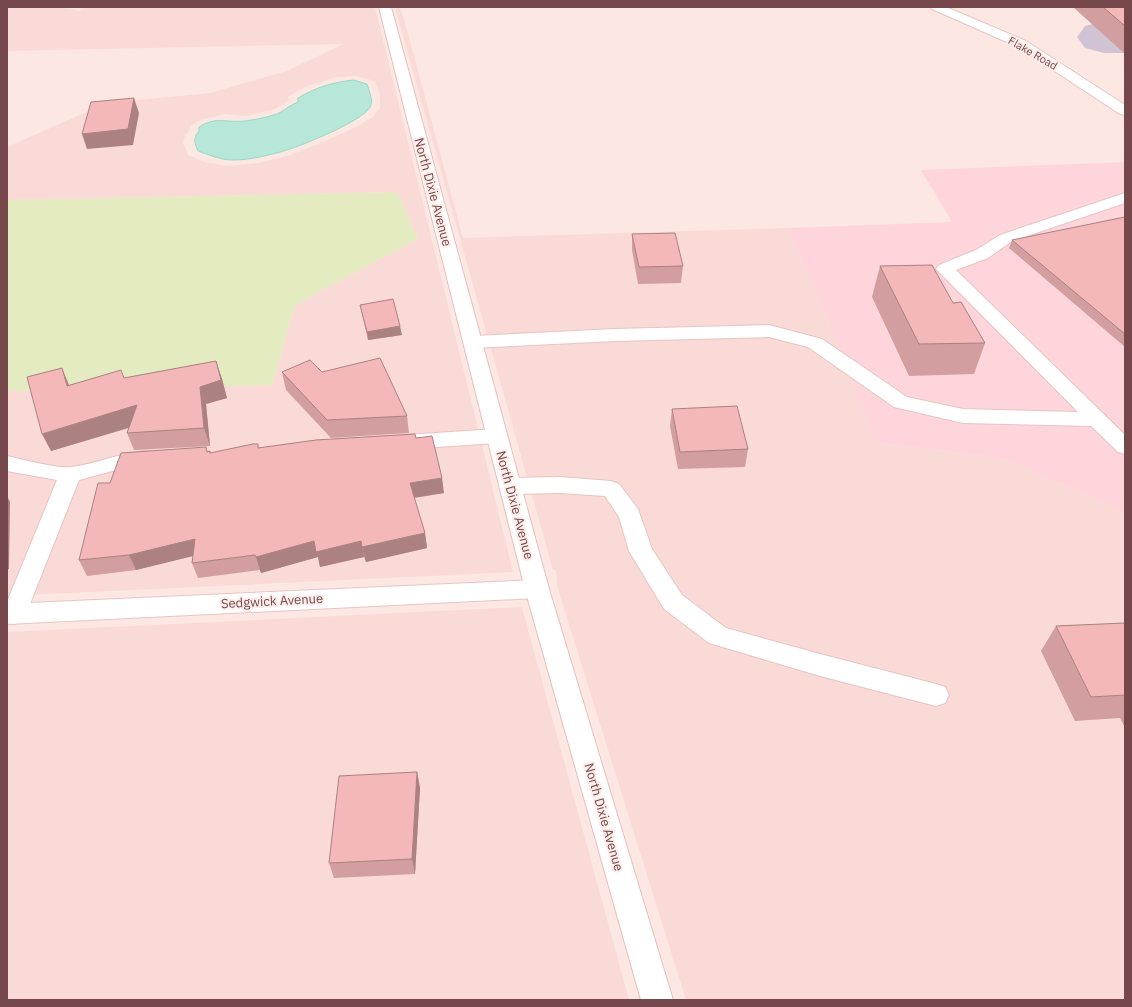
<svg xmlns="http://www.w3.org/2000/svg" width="1132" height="1007" viewBox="0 0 1132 1007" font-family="'IBM Plex Sans',sans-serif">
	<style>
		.residential { fill: #fadad6; fill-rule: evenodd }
		.commercial { fill: #fed5db }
		.green { fill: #e4ebc0 }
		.water { fill: #b6e7d9; stroke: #9bdac8 }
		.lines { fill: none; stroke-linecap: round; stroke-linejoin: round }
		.taxiway { fill: #d0c4d4; fill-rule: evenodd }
		.lane-casing { stroke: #e7c4c2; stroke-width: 2 }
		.street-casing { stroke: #e7c4c2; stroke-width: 2 }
		.secondary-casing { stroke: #e9bebd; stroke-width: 2 }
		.lane { fill: #fff; fill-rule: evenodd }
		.street { fill: #fff; fill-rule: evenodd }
		.secondary { fill: #fff; fill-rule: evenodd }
		.wall { fill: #d29ea0 }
		.shaded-wall { fill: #ab8182 }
		.building { fill: #f4b8ba; stroke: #ab8182 }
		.labels { text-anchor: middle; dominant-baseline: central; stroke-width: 4; stroke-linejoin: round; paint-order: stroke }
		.far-street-label { font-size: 11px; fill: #76474b; stroke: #ffede9 }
		.street-label { font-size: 13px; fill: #76474b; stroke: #ffede9 }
	</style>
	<rect width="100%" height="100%" fill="#fde7e2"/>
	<g class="residential">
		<path d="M7,7H59L80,11L86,7H375L513,572L7,596V391L272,385L295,305L418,239L397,192L7,200V147L107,103L210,93L287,71L343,44L7,51ZM355,76L375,81L380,94V108L374,116L358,126L339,135L291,155L258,163L227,166L205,162L188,155L183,142L185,136L189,131L190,126L200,120L225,114L246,116L275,109L288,101V97L291,95L305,87L337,77Z"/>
		<path d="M395,7H399L404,19L463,238L788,228L830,325L876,443L1001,458L1125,512V1000H686L557,586L556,570H553Z"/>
		<path d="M522,607L629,1000H7V632Z"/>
	</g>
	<path class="commercial" d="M1125,162V512L1001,458L876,443L830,325L788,228L952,222L921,170Z"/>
	<path class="green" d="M397,192L418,239L295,305L272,385L7,391V200Z"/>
	<path class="water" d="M354,80L367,84C369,91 374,101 370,107C363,121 303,145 287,150C270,155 251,160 233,160C221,160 209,155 198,151C194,142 193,138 199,131V127C216,116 227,123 245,121C253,120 275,116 281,112C287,108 291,105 298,102V98C316,87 334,82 354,80Z"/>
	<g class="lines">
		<path class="taxiway" d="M1104,21H1125V53H1104L1085,48L1077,37L1085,26Z"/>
		<defs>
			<g id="lane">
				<path d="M1125,193V203L1012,241L988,258L956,270L1125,435V454L1118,452L1091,426L963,423L894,407L808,347L769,337L615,341L473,348L466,346L464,342L466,338L473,336L615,329L769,325L822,339L907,397L963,409L1078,412L936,269L939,265L976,250L1000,235Z"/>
				<path d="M497,429L504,431L507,436L504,441L497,443L405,449L398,447L395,442L398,437L405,435Z"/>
				<path d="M147,451L154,453L158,458L154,463L131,466L79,480L26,614L23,621L14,624L7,621V602L57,480L7,471V456C20,459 59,469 71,467C97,464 121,452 147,451Z"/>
				<path d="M560,477L611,481L619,484L638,509L652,549L682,595L726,628L820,654L936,684L945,687L949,695L945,703L936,706L820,676L709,643L664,609L629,551L619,517L605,496L560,493L511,494L503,491L500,486L503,481L511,478Z"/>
			</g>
			<g id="street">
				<path d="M930,7H946L1026,41L1125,105V115L1120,114L1018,47L932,9Z"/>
				<path d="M537,580L545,582L549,589L545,596L537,598L7,624V604Z"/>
			</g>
			<path id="secondary" d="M379,7H391L549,589L673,1000H641L525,589Z"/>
		</defs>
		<use href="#lane" class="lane-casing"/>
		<use href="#street" class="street-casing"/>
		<use href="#secondary" class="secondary-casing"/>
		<use href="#lane" class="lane"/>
		<use href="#street" class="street"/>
		<use href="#secondary" class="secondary"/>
	</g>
	<g class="wall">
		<path d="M1073,7H1125V54Z"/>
		<path d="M1125,217V347L1009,248L1012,240Z"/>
		<path d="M632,234L683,266L681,283L638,284L632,250Z"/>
		<path d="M880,266L953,303L985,343L974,374L909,376L872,297Z"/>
		<path d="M360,305L402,335L368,340Z"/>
		<path d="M216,361L222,379L227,398L206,404L210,446L134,450L127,433L129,428L51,451L70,385L124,378Z"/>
		<path d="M282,372H322L407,416L409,433L331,438L286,390Z"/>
		<path d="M672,409L748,449L745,467L678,469L670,426Z"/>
		<path d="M259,448L444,493L414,498L425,533L427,548L366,562L364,557L320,567L318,557L261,573L260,570L198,578L192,563L193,556L136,570L87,576L79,560L110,483L208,452L211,453Z"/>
		<path d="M1125,623V728L1120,718L1075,721L1041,651L1056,626Z"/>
		<path d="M417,772L420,788L415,874L334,878L329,863Z"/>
	</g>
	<g class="shaded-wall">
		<path d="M134,98L139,113L133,145L87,149L82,134Z"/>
		<path d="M400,326L402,335L368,340L367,332Z"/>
		<path d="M216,361L222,379L227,398L206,404L210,446L204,428L200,387Z"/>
		<path d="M62,368L69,385L75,404L67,386Z"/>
		<path d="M137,405L144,423L51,451L42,434Z"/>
		<path d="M442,478L444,493L412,498L410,483Z"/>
		<path d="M7,496L10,502L9,569L7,570Z"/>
		<path d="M425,533L427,548L366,562L362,547Z"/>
		<path d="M195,539L201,554L136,570L129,555Z"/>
		<path d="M314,541H361L364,557L320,567L318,557L261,573L256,557Z"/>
		<path d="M417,772L420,788L415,874L412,859Z"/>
	</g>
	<g class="building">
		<path d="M1103,7H1125V26Z"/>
		<path d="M134,98L128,129L82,134L91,102Z"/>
		<path d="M1125,217V334L1012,240Z"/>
		<path d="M675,233L683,266L639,267L632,234Z"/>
		<path d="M932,265L953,303L961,302L985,343L919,344L880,266Z"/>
		<path d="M393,299L400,326L367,332L360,305Z"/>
		<path d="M380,358L407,416L327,420L282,372L310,360L322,372Z"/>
		<path d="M216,361L221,380L200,387L204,428L127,433L137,405L42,434L27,377L62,368L67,386L121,370L124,378Z"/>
		<path d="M737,406L748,449L680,452L672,409Z"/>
		<path d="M415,434L416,438L432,436L442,478L410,483L425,533L362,547L361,541L316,552L314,541L256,557L255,555L192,563L195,539L129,555L79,560L98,483H110L121,453L206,447L207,452L210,451V453L253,444H258V448L316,440Z"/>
		<path d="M1125,623V695L1091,697L1056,626Z"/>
		<path d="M417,772L412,859L329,863L339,776Z"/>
	</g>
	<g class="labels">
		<g class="far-street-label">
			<text transform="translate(1033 53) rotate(30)">Flake Road</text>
		</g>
		<g class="street-label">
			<text transform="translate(433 192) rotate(75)">North Dixie Avenue</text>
			<text transform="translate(515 505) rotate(75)">North Dixie Avenue</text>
			<text transform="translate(272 601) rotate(-3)">Sedgwick Avenue</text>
			<text transform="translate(604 817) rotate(74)">North Dixie Avenue</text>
		</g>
	</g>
	<rect width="1132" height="1007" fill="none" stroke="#76474b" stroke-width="16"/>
</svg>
